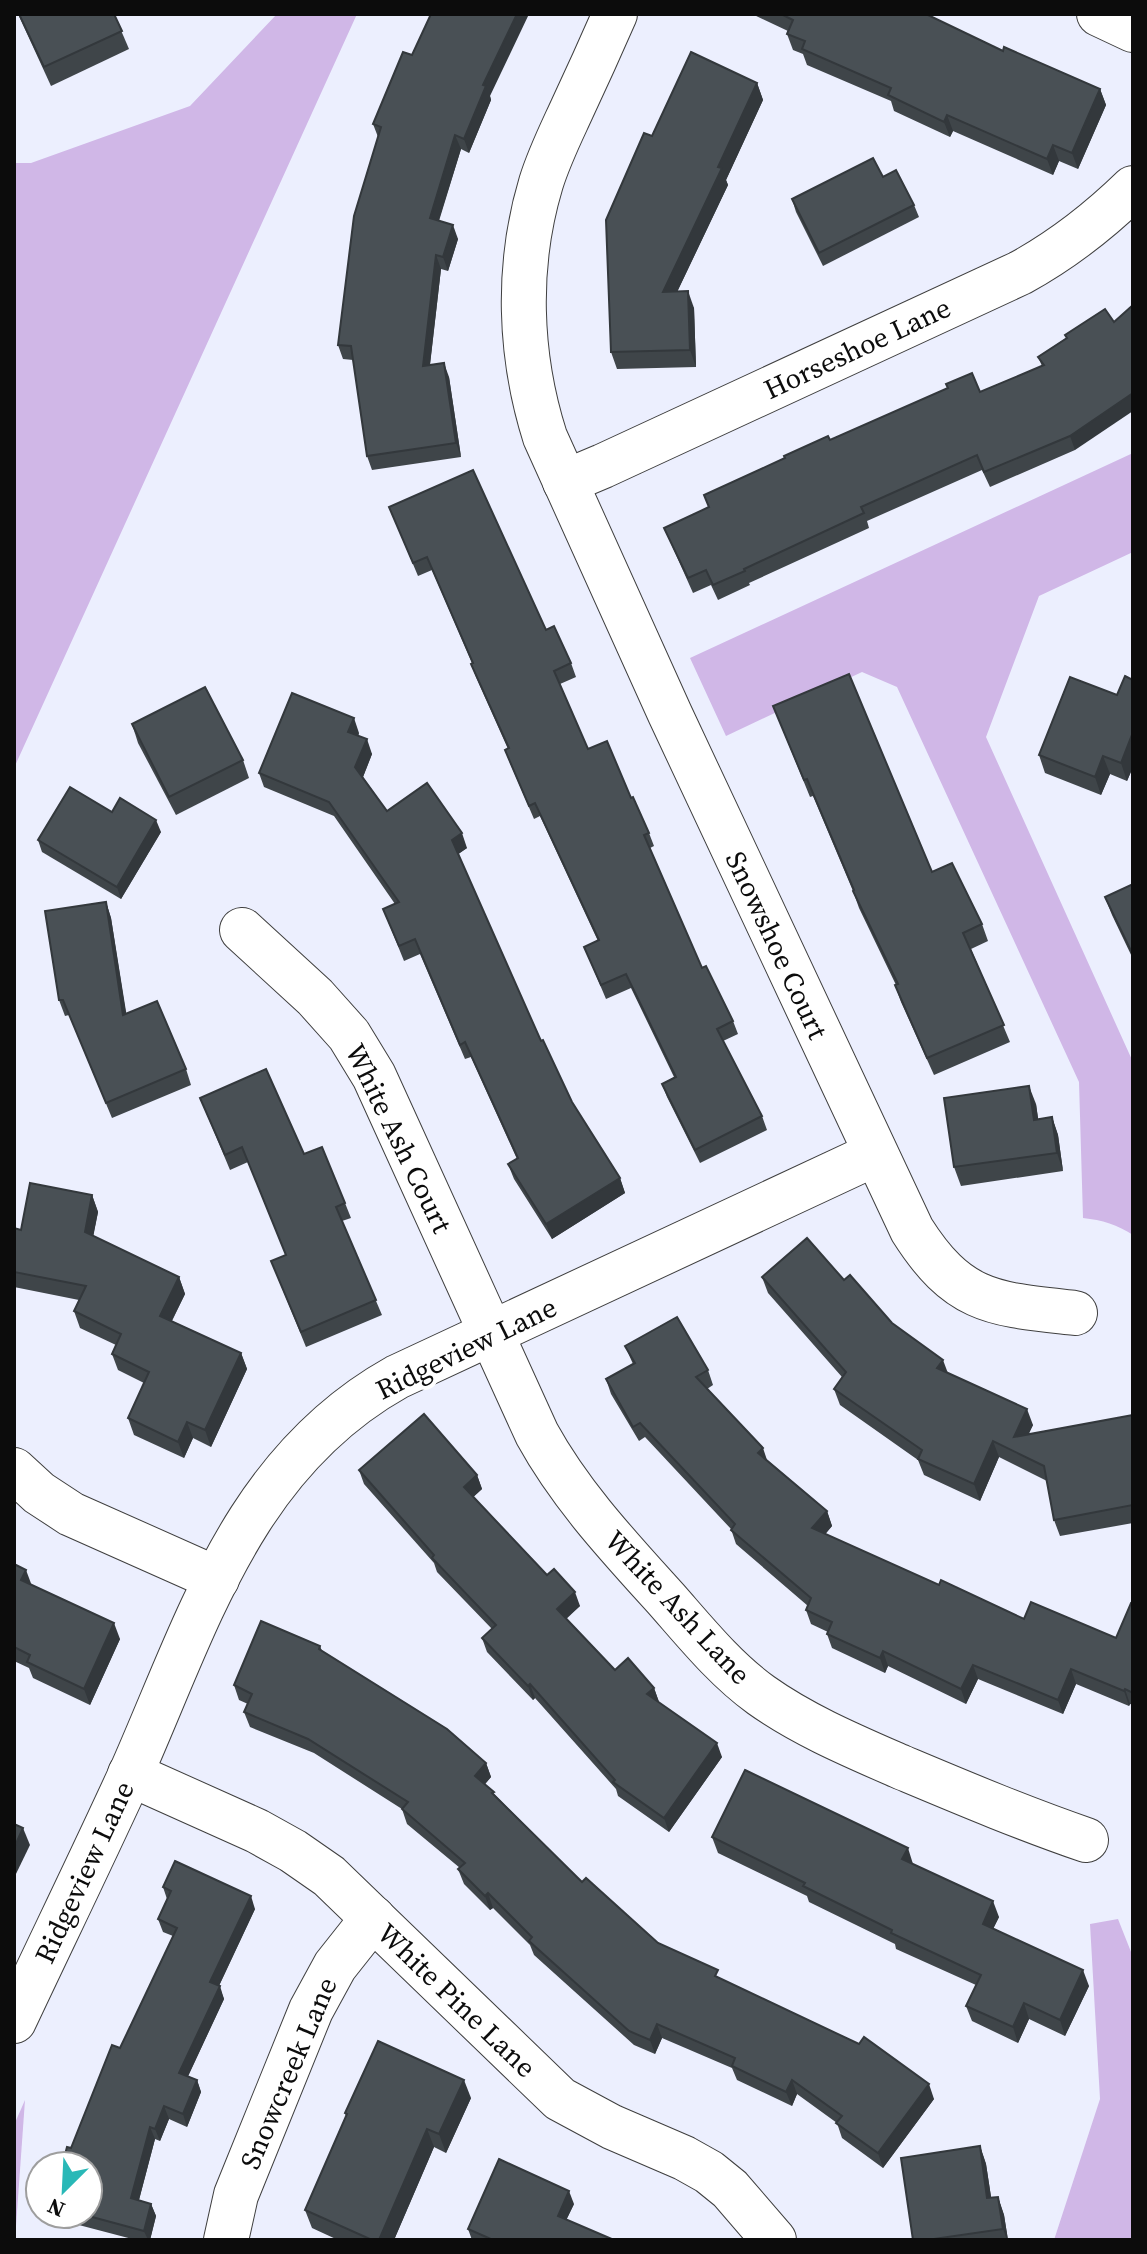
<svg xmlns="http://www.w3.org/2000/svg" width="1147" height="2254" viewBox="0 0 1147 2254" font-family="'Source Serif 4',serif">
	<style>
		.green { fill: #d0b7e7 }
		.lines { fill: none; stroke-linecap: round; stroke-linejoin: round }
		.minor-casing { stroke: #3f3f3f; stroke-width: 46 }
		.minor { stroke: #fff; stroke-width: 44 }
		.wall { fill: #3f4549 }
		.shaded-wall { fill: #33383c }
		.building { fill: #495055; stroke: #33383c; stroke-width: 2 }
		.labels { text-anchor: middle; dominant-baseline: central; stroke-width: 8; stroke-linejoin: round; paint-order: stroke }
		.street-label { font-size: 28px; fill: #0c0c0c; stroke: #fff }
	</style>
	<rect width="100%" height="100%" fill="#eceffe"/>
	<g class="green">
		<path d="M277,14H357L14,768V163H31L190,106Z"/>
		<path d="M1133,453V552L1039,596L986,737L1133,1062V1235C1118,1225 1102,1220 1083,1218L1079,1082L897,687L862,672L726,736L690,658Z"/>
		<path d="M1118,1919L1133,1957V2240H1054L1100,2099L1090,1924Z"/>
		<path d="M25,2100L15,2240H14V2125Z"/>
	</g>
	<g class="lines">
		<defs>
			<g id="minor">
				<path d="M615,14C601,46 587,77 572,109C561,133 549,157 541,183C516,266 519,355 545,437L670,714L912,1230C959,1304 994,1304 1075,1313"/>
				<path d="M1099,14L1133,30"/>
				<path d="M565,482L603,466L1020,273C1062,250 1098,222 1133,188"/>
				<path d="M242,930L315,997L349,1035L374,1076L537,1434C571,1496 620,1548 667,1600C696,1633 725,1669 761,1695C803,1725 853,1746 901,1767C963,1793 1022,1818 1086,1840"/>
				<path d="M14,1470L39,1493L71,1514L217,1579"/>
				<path d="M130,1774L257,1831L293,1851L329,1876L560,2099L612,2127L684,2158L709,2172L730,2189L774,2240"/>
				<path d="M14,2021C53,1938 93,1856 131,1773C198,1622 243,1463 397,1377L875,1154"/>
				<path d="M226,2240L236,2195L311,2010L335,1966L373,1918"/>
			</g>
		</defs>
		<use href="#minor" class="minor-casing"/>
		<use href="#minor" class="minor"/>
	</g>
	<g class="wall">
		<path d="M18,14H114L129,49L51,86Z"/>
		<path d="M752,14H926L1003,51L1100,89L1106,105L1078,169L1059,161L1053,175L953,131L950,137L894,111L891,101L807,65L803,54L793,50L787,34L788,31Z"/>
		<path d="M412,55L490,96L491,100L469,153L461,149L439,221L458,239L448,271L441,269L430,365L449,377L461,457L372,470L367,456L353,360L343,359L338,345L378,137L373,124Z"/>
		<path d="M757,83L763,100L726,180L728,185L677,292L694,308L696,367L617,369L611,352L652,136Z"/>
		<path d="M883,177L914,205L919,217L823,266L796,212L792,199Z"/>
		<path d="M1105,309L1075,450L990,487L982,470L867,521L869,528L749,583L750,585L718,600L711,585L693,593L664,528L709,507L704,495L830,440L980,392L1042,366L1038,357L1066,338L1065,335Z"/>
		<path d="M389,507L546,630L571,663L576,677L560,684L588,749L631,798L649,833L654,846L650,848L702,968L733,1021L738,1034L723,1041L762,1116L767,1130L700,1163L667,1097L662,1084L674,1077L631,988L606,999L584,947L598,941L540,816L534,819L510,763L505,750L508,749L476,677L471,664L472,663L432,570L418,576Z"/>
		<path d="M1133,680V767L1127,781L1110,774L1101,795L1045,773L1039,755L1117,695Z"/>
		<path d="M773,706L982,924L988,941L971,949L1010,1042L934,1075L901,1002L895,985H896L859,908L853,891L813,796L810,797Z"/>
		<path d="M132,724L243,760L249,778L176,815L138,743Z"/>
		<path d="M359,733L358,736L372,754L363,777L387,811L467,848L458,854L541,1041L572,1102L620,1178L625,1193L552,1239L514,1179L508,1164L517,1159L471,1057L465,1059L420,954L404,961L383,909L395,904L334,816L264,787L259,773Z"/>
		<path d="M112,812L161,832L121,899L42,852L38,840Z"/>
		<path d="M1133,884V959L1112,915L1105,897Z"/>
		<path d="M106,902L111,918L126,1014L186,1069L191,1085L112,1118L69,1015L65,1016L59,1000Z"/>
		<path d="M200,1098L304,1154L345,1203L351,1218L342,1221L382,1315L306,1347L271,1261L286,1255L248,1162L230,1170Z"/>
		<path d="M1036,1104L1038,1119L1052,1117L1058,1135L1063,1171L961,1186L954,1167Z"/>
		<path d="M92,1195L98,1212L93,1236L179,1277L185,1294L172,1321L241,1353L247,1369L211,1447L193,1438L184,1458L134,1435L128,1418L144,1383L118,1370L112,1354L116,1345L80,1328L74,1311L79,1300L14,1287V1228L21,1230Z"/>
		<path d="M762,1277L844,1280L948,1373L1033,1425L1028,1434L1133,1415V1523L1060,1536L1054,1520L1047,1481L999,1457L980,1501L924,1475L918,1460L840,1405L834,1389L842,1377L768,1293Z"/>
		<path d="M625,1346L708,1370L713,1385L707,1389L767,1460L827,1511L832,1526L825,1534L939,1585L1024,1619L1116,1638L1133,1604V1705L1130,1704L1129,1706L1076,1684L1063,1714L978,1679L966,1704L888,1666L885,1673L832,1648L827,1634L828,1632L811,1624L806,1610L808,1606L736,1544L731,1529L645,1437L639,1441L611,1394L606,1379L633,1364Z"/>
		<path d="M359,1470L477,1475L482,1489L473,1497L547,1575L580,1606L566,1618L615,1670L654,1688L659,1702L722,1757L669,1832L618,1796L616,1789L535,1698L533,1700L487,1652L482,1638L492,1629L437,1572L434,1563L364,1484Z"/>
		<path d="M14,1564L31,1585L120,1639L90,1705L33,1678L29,1668L14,1661Z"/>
		<path d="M320,1646L322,1651L486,1763L491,1777L485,1784L495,1795L582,1882L658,1943L934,2099L883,2168L842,2138L837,2123L797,2094L792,2106L737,2080L732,2068L662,2038L655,2054L634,2045L534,1955L530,1945L493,1908L490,1910L464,1884L458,1869L460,1868L407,1824L402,1809L314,1753L250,1727L244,1712L248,1704L239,1700L234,1685Z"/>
		<path d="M712,1837L913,1864L999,1917L993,1929L1089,1986L1065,2036L1029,2019L1018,2043L972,2021L966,2006L976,1985L896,1949L895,1944L809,1902L807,1896L718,1853Z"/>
		<path d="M163,1887L255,1909L219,1986L224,1999L188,2076L197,2080L201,2092L187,2127L169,2119L160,2141L155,2139L139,2200L151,2204L156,2216L150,2240H136L56,2219L54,2214H88L120,2048L173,1936L163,1932L158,1919L167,1899Z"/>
		<path d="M471,2098L446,2153L434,2147L394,2240H338L312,2228L305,2210L346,2116L345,2113Z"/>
		<path d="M980,2146L986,2164L991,2197H998L1004,2215L1008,2240H913Z"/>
		<path d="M574,2204L566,2220L614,2240H472L468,2229Z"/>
	</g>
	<g class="shaded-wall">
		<path d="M517,14H529L490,96L491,100L469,153L464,139L483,85Z"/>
		<path d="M757,83L763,100L726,180L728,185L669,309L663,292L718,167Z"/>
		<path d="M1100,89L1106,105L1078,169L1072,153Z"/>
		<path d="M947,115L953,131L950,137L944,122Z"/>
		<path d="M455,135L461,149L435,232L430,218Z"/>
		<path d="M1053,145L1059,161L1053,175L1047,159Z"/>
		<path d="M453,225L458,239L448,271L443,257Z"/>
		<path d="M436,255L441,269L428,381L423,366Z"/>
		<path d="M688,291L694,308L696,367L690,350Z"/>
		<path d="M444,363L449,377L461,457L456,443Z"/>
		<path d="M1133,393V411L1075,450L1070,436Z"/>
		<path d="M354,718L359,733L354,746L348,732Z"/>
		<path d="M1133,732V767L1127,781L1121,763Z"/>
		<path d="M367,739L372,754L361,782L355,767Z"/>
		<path d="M1103,756L1110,774L1101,795L1095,777Z"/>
		<path d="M156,820L161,832L121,899L117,887Z"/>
		<path d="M462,833L467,848L457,855L452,840Z"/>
		<path d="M106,902L111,918L129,1030L123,1015Z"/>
		<path d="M1029,1086L1036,1104L1041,1138L1034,1120Z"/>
		<path d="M1052,1117L1058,1135L1063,1171L1057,1153Z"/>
		<path d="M620,1178L625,1193L552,1239L546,1224Z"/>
		<path d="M92,1195L98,1212L91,1248L85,1232Z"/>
		<path d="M179,1277L185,1294L166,1332L160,1316Z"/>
		<path d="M241,1353L247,1369L211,1447L205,1430Z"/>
		<path d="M943,1360L949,1376L937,1368Z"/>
		<path d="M1027,1409L1033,1425L1020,1453L1014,1437Z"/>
		<path d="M187,1422L193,1438L184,1458L178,1442Z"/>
		<path d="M993,1441L999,1457L980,1501L974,1484Z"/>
		<path d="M763,1448L768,1463L758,1453Z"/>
		<path d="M477,1475L482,1489L469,1501L464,1487Z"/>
		<path d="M827,1511L832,1526L818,1543L812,1528Z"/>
		<path d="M26,1570L32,1586L21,1580Z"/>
		<path d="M575,1592L580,1606L562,1623L557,1609Z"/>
		<path d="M114,1623L120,1639L90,1705L84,1689Z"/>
		<path d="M883,1651L888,1666L885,1673L880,1658Z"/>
		<path d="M973,1665L978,1679L966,1704L961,1689Z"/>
		<path d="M1071,1669L1076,1684L1063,1714L1058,1700Z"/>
		<path d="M530,1684L535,1698L533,1700L528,1686Z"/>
		<path d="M654,1688L659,1702L647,1694Z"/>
		<path d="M1125,1689L1130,1704L1129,1706L1124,1691Z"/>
		<path d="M717,1743L722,1757L669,1832L664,1818Z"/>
		<path d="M486,1763L491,1777L480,1790L475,1776Z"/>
		<path d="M23,1828L30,1845L14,1878V1848Z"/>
		<path d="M908,1848L913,1864L902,1859Z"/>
		<path d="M488,1893L493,1908L490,1910L485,1896Z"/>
		<path d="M251,1896L255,1909L215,1994L210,1982Z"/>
		<path d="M993,1901L999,1917L988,1939L983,1924Z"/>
		<path d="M1083,1970L1089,1986L1065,2036L1060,2020Z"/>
		<path d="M220,1986L224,1999L184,2085L179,2073Z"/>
		<path d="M1024,2003L1029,2019L1018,2043L1013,2027Z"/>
		<path d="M657,2024L662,2038L655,2054L650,2040Z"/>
		<path d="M197,2080L201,2092L187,2127L183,2114Z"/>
		<path d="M464,2080L471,2098L446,2153L439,2134Z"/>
		<path d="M792,2080L797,2094L792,2106L786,2092Z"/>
		<path d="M929,2084L934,2099L883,2168L878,2153Z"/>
		<path d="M164,2106L169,2119L160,2141L155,2129Z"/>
		<path d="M150,2127L155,2139L136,2211L131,2198Z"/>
		<path d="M427,2129L434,2147L394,2240H379Z"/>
		<path d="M980,2146L986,2164L994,2216L987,2198Z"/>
		<path d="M569,2191L574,2204L562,2229L558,2216Z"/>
		<path d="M998,2197L1004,2215L1008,2240H1007L1003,2229Z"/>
		<path d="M151,2204L156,2216L150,2240H148L144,2231Z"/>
	</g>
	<g class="building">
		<path d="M19,14H114L122,31L44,67Z"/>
		<path d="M431,14H517L483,85L486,86L464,139L455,135L430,218L453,225L443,257L436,255L423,366L444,363L456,443L367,456L351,346L338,345L354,216L381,127L373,124L403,52L412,55Z"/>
		<path d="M781,14H926L1003,51L1004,47L1100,89L1072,153L1053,145L1047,159L947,115L944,122L888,95L891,88L802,49L805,41L787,34L793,20Z"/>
		<path d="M691,52L757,83L718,167L722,168L663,292L688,291L690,350L611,352L606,220L644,133L652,136Z"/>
		<path d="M873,158L883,177L896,170L914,205L819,253L792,199Z"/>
		<path d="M1133,305V393L1070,436L984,472L977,455L861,507L864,513L744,569L745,571L713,585L706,570L688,578L664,528L709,507L704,495L785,458L784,456L828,436L830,440L948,388L946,384L972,373L980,392L1044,365L1038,357L1067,338L1065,335L1105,309L1114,322Z"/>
		<path d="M473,470L546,630L554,626L571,663L554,671L588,749L607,741L631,798L633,797L649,833L644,835L702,968L706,966L733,1021L717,1029L762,1116L695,1150L662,1084L676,1077L626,974L601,985L584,947L599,940L535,803L529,806L505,750L509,748L471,664L473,663L427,557L413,563L389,507Z"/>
		<path d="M849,674L932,872L952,863L982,924L963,933L1004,1025L927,1058L895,985L898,984L853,891L854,890L807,779L804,780L773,706Z"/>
		<path d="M1125,676L1133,680V732L1121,763L1103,756L1095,777L1039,755L1070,677L1117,695Z"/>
		<path d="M205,687L243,760L169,797L132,724Z"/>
		<path d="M292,693L354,718L348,732L367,739L355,767L387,811L427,783L462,833L452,840L541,1041L543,1040L572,1102L620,1178L546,1224L508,1164L518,1158L465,1042L460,1045L415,939L399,946L383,909L399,902L329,802L259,773Z"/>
		<path d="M70,787L112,812L120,798L156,820L117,887L38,840Z"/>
		<path d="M1133,884V955L1105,897Z"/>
		<path d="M106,902L123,1015L157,1001L186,1069L106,1103L63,1000H59L45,911Z"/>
		<path d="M266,1069L304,1154L322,1147L345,1203L336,1207L376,1300L301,1332L271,1261L286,1255L242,1147L225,1155L200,1098Z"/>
		<path d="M1029,1086L1034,1120L1052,1117L1057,1153L954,1167L944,1098Z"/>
		<path d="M30,1183L92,1195L85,1232L179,1277L160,1316L241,1353L205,1430L187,1422L178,1442L128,1418L149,1372L112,1354L121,1334L74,1311L86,1286L14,1272V1228L21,1230Z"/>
		<path d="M807,1238L844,1280L850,1275L892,1323L943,1360L937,1368L1027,1409L1014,1437L1133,1415V1505L1054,1520L1044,1466L993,1441L974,1484L918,1459L922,1450L834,1389L846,1372L762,1277Z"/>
		<path d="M677,1317L708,1370L696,1377L763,1448L758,1453L827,1511L812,1528L939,1585L941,1580L1024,1619L1031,1602L1116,1638L1131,1603L1133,1604V1693L1125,1689L1124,1691L1071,1669L1058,1700L973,1665L961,1689L883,1651L880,1658L827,1634L832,1622L806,1610L811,1598L731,1530L735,1524L640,1423L633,1427L606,1379L635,1363L625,1346Z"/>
		<path d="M424,1414L477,1475L464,1487L547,1575L554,1569L575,1592L557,1609L615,1670L628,1658L654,1688L647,1694L717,1743L664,1818L613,1782L615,1780L530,1684L528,1686L482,1638L496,1625L432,1558L434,1555L359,1470Z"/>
		<path d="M14,1564L26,1570L21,1580L114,1623L84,1689L27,1662L30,1655L14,1647Z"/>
		<path d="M261,1621L320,1646L319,1649L447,1729L486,1763L475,1776L494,1792L492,1793L582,1882L586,1878L658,1943L718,1970L715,1976L859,2044L864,2037L929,2084L878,2153L836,2123L842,2116L792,2080L786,2092L732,2066L735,2058L657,2024L650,2040L629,2031L529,1941L532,1937L488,1893L485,1896L458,1869L465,1863L402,1809L408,1802L308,1739L244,1712L252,1694L234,1685Z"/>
		<path d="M745,1770L908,1848L902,1859L993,1901L983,1924L1083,1970L1060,2020L1024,2003L1013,2027L966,2006L981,1975L891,1933L892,1930L803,1886L805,1883L712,1837Z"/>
		<path d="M14,1824L23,1828L14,1848Z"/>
		<path d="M175,1861L251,1896L210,1982L220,1986L179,2073L197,2080L183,2114L164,2106L155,2129L150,2127L131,2198L151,2204L144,2231L81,2214H88V2166H62L67,2147L71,2148L112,2045L120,2048L177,1928L158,1919L171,1891L163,1887Z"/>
		<path d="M378,2041L464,2080L439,2134L427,2129L379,2240H372L305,2210L347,2114L345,2113Z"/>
		<path d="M980,2146L987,2198L998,2197L1003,2229L927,2240H913L901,2158Z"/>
		<path d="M499,2159L569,2191L558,2216L614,2240H493L468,2229Z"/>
	</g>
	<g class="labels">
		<g class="street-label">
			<text transform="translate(857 348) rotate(-25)">Horseshoe Lane</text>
			<text transform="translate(777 945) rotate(65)">Snowshoe Court</text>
			<text transform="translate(399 1138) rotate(64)">White Ash Court</text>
			<text transform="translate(466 1348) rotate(-26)">Ridgeview Lane</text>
			<text transform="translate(678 1607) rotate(47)">White Ash Lane</text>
			<text transform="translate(84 1872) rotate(-65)">Ridgeview Lane</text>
			<text transform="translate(457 2000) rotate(44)">White Pine Lane</text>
			<text transform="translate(288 2073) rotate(-67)">Snowcreek Lane</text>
		</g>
	</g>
	<rect width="1147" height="2254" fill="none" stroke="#0c0c0c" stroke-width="32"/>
	<g transform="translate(64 2190) rotate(204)"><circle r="38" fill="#ffffff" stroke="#9e9e9e" stroke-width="2"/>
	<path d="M0-6L14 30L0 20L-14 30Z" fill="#29b8b7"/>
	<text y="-12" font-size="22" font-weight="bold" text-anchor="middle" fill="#0c0c0c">N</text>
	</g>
</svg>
